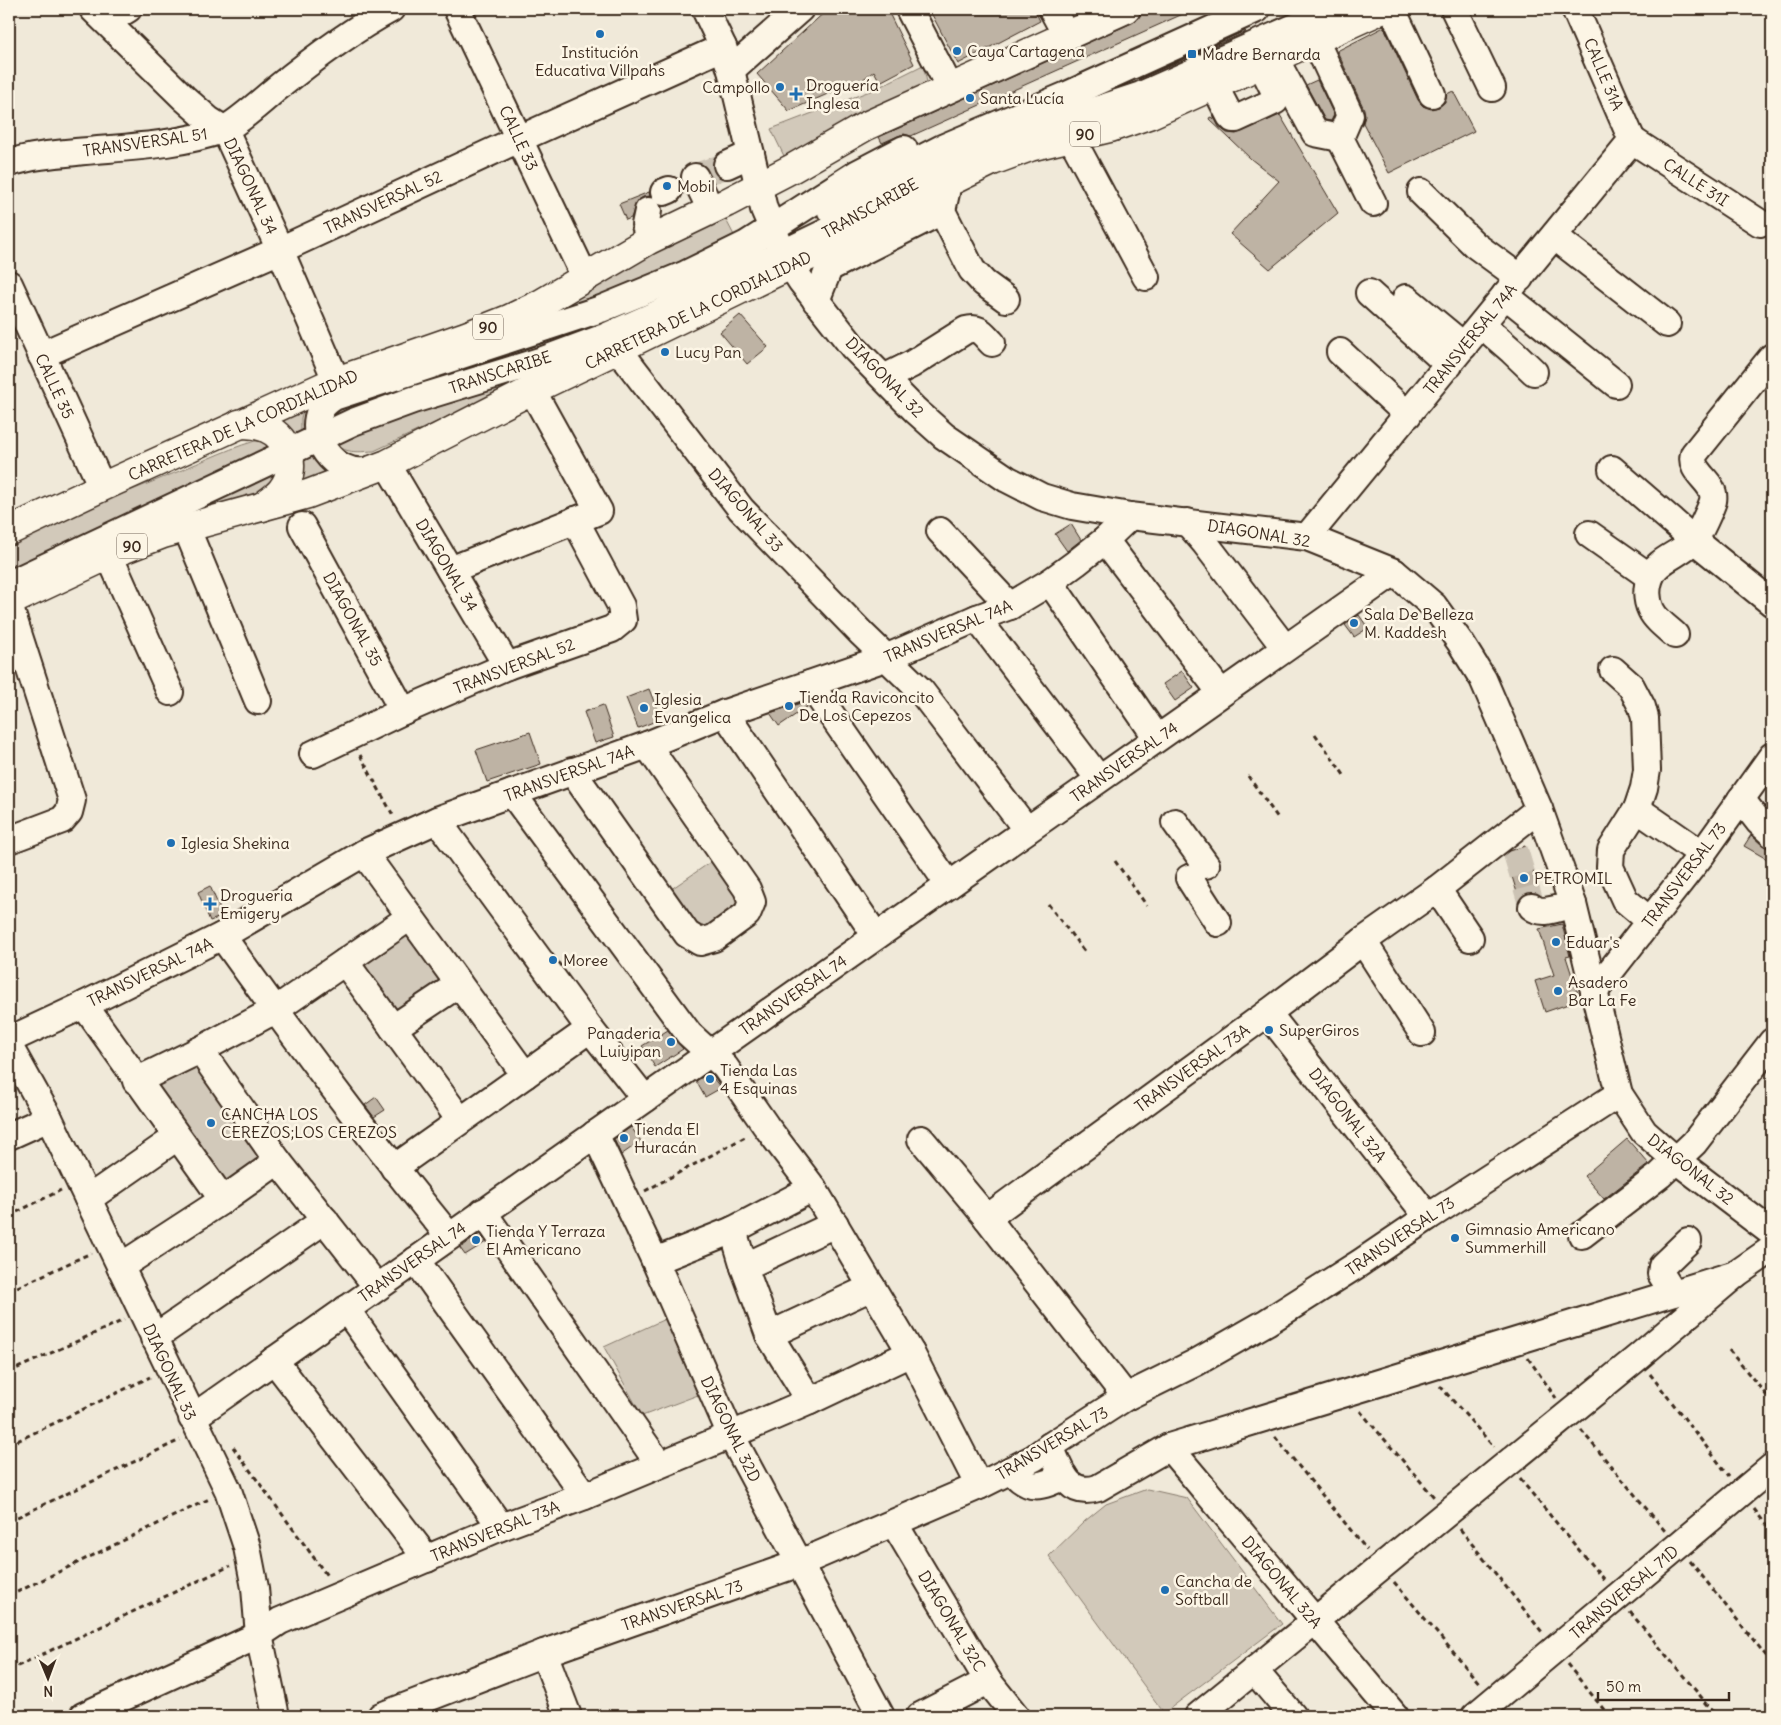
<svg xmlns="http://www.w3.org/2000/svg" width="1781" height="1725" viewBox="0 0 1781 1725" font-family="Delius,sans-serif">
	<style>
		.green { fill: #d2c9ba; stroke: #867a6c }
		.building { fill: #beb3a4; stroke: #3b2a1e }
		.lines { fill: none; stroke-linecap: round; stroke-linejoin: round }
		.minor-tunnel { stroke: #ccc3b4; stroke-width: 26; stroke-dasharray: 26 13; stroke-linecap: butt }
		.minor-casing { stroke: #3b2a1e; stroke-width: 30 }
		.highway-casing { stroke: #3b2a1e; stroke-width: 31 }
		.path { stroke: #3b2a1e; stroke-width: 3; stroke-dasharray: 5 4; stroke-linecap: butt }
		.minor { stroke: #fcf5e5; stroke-width: 26 }
		.highway { stroke: #fcf5e5; stroke-width: 28 }
		.poi-dot { fill: #1f6fb2; stroke: #fcf5e5; stroke-width: 2 }
		.labels { text-anchor: middle; dominant-baseline: central; stroke-width: 5; stroke-linejoin: round; paint-order: stroke }
		.shield { fill: #fcf5e5; stroke: #75675a; stroke-width: 1 }
		.shield-label { font-size: 15px; font-weight: bold; fill: #3b2a1e }
		.poi-label { font-size: 16px; fill: #3b2a1e; stroke: #fcf5e5; text-anchor: start }
		.street-label { font-size: 16px; fill: #3b2a1e; stroke: #fcf5e5 }
	</style>
	<rect width="100%" height="100%" fill="#f0e9d9"/>
	<filter id="ink" filterUnits="userSpaceOnUse"><feTurbulence type="fractalNoise" baseFrequency=".02" numOctaves="2"/><feDisplacementMap in="SourceGraphic" scale="10" xChannelSelector="R" yChannelSelector="G"/><feConvolveMatrix kernelMatrix="1 2 1 2 8 2 1 2 1" color-interpolation-filters="sRGB"/></filter>
	<g filter="url(#ink)">
		<g class="green">
			<path d="M923,65L927,82L926,89L784,156L771,129L875,89Z"/>
			<path d="M723,214L737,241L578,311L540,314Z"/>
			<path d="M496,355L498,359L392,393L323,420L324,412Z"/>
			<path d="M544,372L374,451C355,452 347,454 332,442L401,411Z"/>
			<path d="M305,403L301,418V431L293,436L266,420Z"/>
			<path d="M255,441L263,442L269,446L9,569V540C59,518 111,499 162,478C194,466 221,451 255,441Z"/>
			<path d="M309,450L334,474L292,490L299,455Z"/>
			<path d="M277,466C271,484 268,488 250,496L138,532Z"/>
			<path d="M718,857L747,900L693,936L664,894Z"/>
			<path d="M412,931L451,983L396,1022L357,966Z"/>
			<path d="M200,1056L271,1156L223,1190L143,1083Z"/>
			<path d="M667,1318L698,1395L642,1416L604,1347Z"/>
			<path d="M1147,1489L1187,1498L1282,1624L1164,1713L1049,1556L1085,1521L1106,1504Z"/>
		</g>
		<g class="building">
			<path d="M828,9H887L914,64L880,82L874,71L857,84L851,86L848,85L789,111L757,74Z"/>
			<path d="M929,9H1034L1040,21L958,64Z"/>
			<path d="M1145,9H1194L911,136L904,134L898,136L882,143L879,137L1132,23L1139,18L1142,10Z"/>
			<path d="M1384,27L1418,100L1423,106L1431,109L1439,107L1445,102L1447,94L1453,91L1474,131L1389,173L1363,123L1365,115L1364,109L1337,51Z"/>
			<path d="M1245,31L1246,32L1139,79Z"/>
			<path d="M1317,80L1334,115L1331,121L1325,120L1306,85Z"/>
			<path d="M1280,115L1338,213L1270,269L1230,234L1279,181L1251,159L1209,119L1210,117L1215,119L1219,127L1227,133L1236,134Z"/>
			<path d="M709,158L714,159L712,164L713,171L721,178L720,181L712,178L705,167Z"/>
			<path d="M649,192L650,196L643,197L637,201L631,218L626,220L619,204Z"/>
			<path d="M740,315L768,347L747,364L720,332Z"/>
			<path d="M1071,524L1081,540L1067,551L1055,534Z"/>
			<path d="M1359,615L1368,628L1354,637L1345,625Z"/>
			<path d="M1182,671L1194,688L1175,701L1163,684Z"/>
			<path d="M649,689L661,719L638,728L626,698Z"/>
			<path d="M804,702L807,707L779,726L770,713Z"/>
			<path d="M603,705L614,737L595,743L584,712Z"/>
			<path d="M530,732L541,764L487,782L476,750Z"/>
			<path d="M1751,835L1762,845L1772,849V862L1744,846Z"/>
			<path d="M1525,846L1541,895L1532,892L1524,894L1519,899L1505,854L1509,851Z"/>
			<path d="M210,886L223,916L210,921L198,892Z"/>
			<path d="M1562,924L1570,956L1566,957L1580,1000L1545,1012L1535,981L1554,975L1539,929Z"/>
			<path d="M668,1030L683,1049L655,1067L642,1046Z"/>
			<path d="M709,1073L721,1088L705,1097L696,1081Z"/>
			<path d="M376,1097L385,1110L374,1117L365,1105Z"/>
			<path d="M631,1127L641,1141L621,1155L614,1139Z"/>
			<path d="M1627,1139L1649,1164L1604,1199L1584,1176Z"/>
			<path d="M480,1234L486,1242L465,1255L460,1248Z"/>
		</g>
		<g class="lines">
			<g class="minor-tunnel">
				<path d="M702,174L727,165"/>
				<path d="M1515,850L1532,907"/>
			</g>
			<defs>
				<g id="minor">
					<path d="M93,9L184,98L209,120L225,130L280,250L336,380"/>
					<path d="M457,9L580,267"/>
					<path d="M705,9L723,47L731,70L764,209L783,253L801,281L853,347L915,410L944,436L1007,479L1042,497L1072,506L1130,516L1307,537L1394,572L1434,606L1460,642L1483,679L1539,809L1573,904L1619,1094L1644,1132L1676,1160L1772,1233"/>
					<path d="M909,9L950,88"/>
					<path d="M1052,9L1066,35"/>
					<path d="M1392,9L1432,94"/>
					<path d="M1454,9L1492,88"/>
					<path d="M1575,9L1632,140"/>
					<path d="M107,22L128,9"/>
					<path d="M1315,40L1350,115L1340,138L1373,203"/>
					<path d="M1279,66L1315,133L1340,138"/>
					<path d="M731,70L800,9"/>
					<path d="M1214,85L1230,116L1233,119H1236L1275,101L1277,96L1261,64"/>
					<path d="M1071,137L1146,277"/>
					<path d="M1632,140L1760,223"/>
					<path d="M9,163C30,156 54,154 76,152C124,147 176,146 222,130C234,126 265,98 276,89C313,59 350,31 391,9"/>
					<path d="M727,165L751,154"/>
					<path d="M695,177L711,210"/>
					<path d="M664,192L669,190"/>
					<path d="M1421,192L1475,245L1520,278"/>
					<path d="M946,193L942,211L972,270L984,283L1006,299"/>
					<path d="M648,211L645,225L649,240"/>
					<path d="M831,211L895,172L942,148L1067,95L1257,9"/>
					<path d="M1554,236L1667,324"/>
					<path d="M9,284L102,487"/>
					<path d="M1369,293L1449,365"/>
					<path d="M1505,295L1616,384"/>
					<path d="M1406,298L1464,346"/>
					<path d="M816,301L829,268L942,211"/>
					<path d="M1482,325L1512,351L1534,372"/>
					<path d="M618,349L741,509L862,634L921,691L1027,830"/>
					<path d="M1340,352L1408,415"/>
					<path d="M41,355L280,250L519,139L723,47"/>
					<path d="M884,378L912,364L966,330C980,326 983,334 992,343"/>
					<path d="M1612,469L1694,540L1772,603"/>
					<path d="M1187,522L1205,543L1285,648"/>
					<path d="M302,526L403,711"/>
					<path d="M186,527L258,701"/>
					<path d="M940,531L1010,606"/>
					<path d="M1589,534L1650,577"/>
					<path d="M1307,537L1632,140"/>
					<path d="M1105,540L1221,693"/>
					<path d="M109,555L170,692"/>
					<path d="M450,570L599,511L532,390"/>
					<path d="M1050,582L1157,738"/>
					<path d="M9,584L353,422L413,400L543,360L605,337L655,315L837,227L941,169L993,144L1060,119L1102,108L1141,95L1336,9"/>
					<path d="M9,605L72,800L69,812L62,820L9,840"/>
					<path d="M977,618L1099,779"/>
					<path d="M1675,635C1667,628 1655,619 1651,610C1644,595 1647,574 1660,564C1669,556 1687,549 1695,539C1699,534 1711,508 1713,501C1717,481 1688,474 1694,454L1772,357"/>
					<path d="M507,666L387,464C380,467 372,470 365,471C334,475 308,438 320,411C323,404 328,401 334,397L601,309L686,274L747,244L858,173L904,149"/>
					<path d="M1613,670L1631,686L1642,707L1645,718L1647,770L1644,788L1637,809L1611,850L1610,867L1625,900L1650,921"/>
					<path d="M810,684L949,885"/>
					<path d="M725,713L876,936"/>
					<path d="M313,754L403,711L507,666L612,629L623,620L621,606L575,520"/>
					<path d="M572,771L687,934L700,942L714,938L747,914L752,902L747,889L647,745"/>
					<path d="M512,793L689,1034L725,1067L766,1126L813,1188L911,1353L979,1486"/>
					<path d="M1741,799L1759,822L1772,834"/>
					<path d="M1637,809L1702,854"/>
					<path d="M437,820L590,1029L645,1099"/>
					<path d="M1175,822L1206,865"/>
					<path d="M364,853L525,1075"/>
					<path d="M1189,878L1218,923"/>
					<path d="M1437,889L1470,938"/>
					<path d="M1532,907C1543,916 1561,907 1573,904"/>
					<path d="M222,936C295,1038 370,1139 449,1236"/>
					<path d="M1363,941L1422,1033"/>
					<path d="M345,962L460,1120"/>
					<path d="M1594,992L1702,854L1772,756"/>
					<path d="M84,1005L223,1200"/>
					<path d="M1269,1012L1274,1021L1428,1217"/>
					<path d="M393,1028L459,984"/>
					<path d="M9,1040L84,1005L222,936L364,853L437,820L647,745L725,713L888,657L977,618L1010,606L1050,582L1076,563L1105,540L1130,516"/>
					<path d="M9,1046L49,1118L228,1490L247,1547L255,1588L259,1635L276,1716"/>
					<path d="M200,1050L278,1161L377,1287"/>
					<path d="M136,1081L200,1050L275,1010L410,917"/>
					<path d="M595,1134L655,1261L731,1435L881,1716"/>
					<path d="M9,1136L49,1118"/>
					<path d="M921,1139L987,1218L1126,1397"/>
					<path d="M394,1168L590,1029"/>
					<path d="M88,1199L177,1137"/>
					<path d="M483,1212L659,1464"/>
					<path d="M987,1218L1269,1012L1363,941L1437,889L1539,809"/>
					<path d="M733,1230L744,1267L769,1335L810,1401"/>
					<path d="M1582,1235L1660,1175L1694,1143L1772,1042"/>
					<path d="M416,1260L585,1496"/>
					<path d="M655,1261L733,1230L813,1188"/>
					<path d="M120,1267L223,1200L278,1161"/>
					<path d="M744,1267L835,1224"/>
					<path d="M1673,1293L1661,1274L1662,1266L1688,1241"/>
					<path d="M346,1309L501,1527"/>
					<path d="M769,1335L872,1287"/>
					<path d="M154,1338L325,1220"/>
					<path d="M274,1360L427,1559"/>
					<path d="M192,1418L1394,572"/>
					<path d="M1050,1446C1060,1468 1066,1498 1098,1488L1169,1447L1736,1274"/>
					<path d="M1169,1447L1395,1716"/>
					<path d="M1011,1470C1029,1492 1041,1487 1064,1476"/>
					<path d="M894,1523L988,1681L1016,1716"/>
					<path d="M544,1653L568,1716"/>
					<path d="M1254,1670L1293,1716"/>
					<path d="M83,1716L259,1635L280,1621L501,1527L585,1496L731,1435L810,1401L911,1353"/>
					<path d="M381,1716L544,1653L800,1563L979,1486L1011,1470L1034,1458L1050,1446L1126,1397L1197,1362L1267,1322L1360,1263L1428,1217L1619,1094"/>
					<path d="M920,1716L988,1681"/>
					<path d="M1198,1716L1637,1358L1736,1274L1772,1249"/>
					<path d="M1475,1716L1772,1467"/>
				</g>
				<g id="highway">
					<path d="M239,424C248,424 257,424 266,428C290,438 298,471 281,491C276,497 268,502 262,507"/>
					<path d="M9,531L102,487L331,383L466,336L509,319L540,304L649,240L726,203L793,168L866,126L1126,9"/>
					<path d="M9,602L109,555L163,534L308,494L387,464L532,390L618,349L867,228L947,183L992,161L1030,147L1110,128L1151,114L1383,9"/>
				</g>
			</defs>
			<use href="#minor" class="minor-casing"/>
			<use href="#highway" class="highway-casing"/>
			<g class="path">
				<path d="M1315,734L1344,775"/>
				<path d="M360,755L394,817"/>
				<path d="M1248,776L1278,818"/>
				<path d="M1115,861L1147,906"/>
				<path d="M1048,904L1084,951"/>
				<path d="M645,1191L747,1136"/>
				<path d="M9,1216L61,1190"/>
				<path d="M9,1291L91,1253"/>
				<path d="M1729,1350L1772,1402"/>
				<path d="M1528,1358L1556,1398"/>
				<path d="M9,1372L124,1320"/>
				<path d="M1650,1374L1729,1476"/>
				<path d="M1440,1386L1494,1447"/>
				<path d="M1360,1411L1434,1497"/>
				<path d="M1581,1430L1665,1531"/>
				<path d="M1275,1437L1367,1550"/>
				<path d="M9,1445L150,1377"/>
				<path d="M233,1447L328,1577"/>
				<path d="M1520,1479L1604,1580"/>
				<path d="M1754,1509L1772,1533"/>
				<path d="M9,1521L180,1440"/>
				<path d="M1460,1529L1542,1632"/>
				<path d="M1690,1561L1772,1663"/>
				<path d="M1394,1582L1480,1684"/>
				<path d="M9,1596L209,1499"/>
				<path d="M1630,1612L1717,1716"/>
				<path d="M1567,1664L1609,1716"/>
				<path d="M9,1670L230,1566"/>
			</g>
			<use href="#minor" class="minor"/>
			<use href="#highway" class="highway"/>
		</g>
	</g>
	<g class="poi-dot">
		<circle cx="600" cy="34" r="5"/>
		<circle cx="957" cy="51" r="5"/>
		<rect x="1187" y="49" width="10" height="10" rx="2.5"/>
		<circle cx="780" cy="87" r="5"/>
		<path d="M793.5 86.5h5v5h5v5h-5v5h-5v-5h-5v-5h5z"/>
		<circle cx="970" cy="98" r="5"/>
		<circle cx="667" cy="186" r="5"/>
		<circle cx="665" cy="352" r="5"/>
		<circle cx="1354" cy="623" r="5"/>
		<circle cx="789" cy="706" r="5"/>
		<circle cx="644" cy="708" r="5"/>
		<circle cx="171" cy="843" r="5"/>
		<circle cx="1524" cy="878" r="5"/>
		<path d="M207.5 896.5h5v5h5v5h-5v5h-5v-5h-5v-5h5z"/>
		<circle cx="1556" cy="942" r="5"/>
		<circle cx="553" cy="960" r="5"/>
		<circle cx="1558" cy="991" r="5"/>
		<circle cx="1269" cy="1030" r="5"/>
		<circle cx="671" cy="1042" r="5"/>
		<circle cx="710" cy="1079" r="5"/>
		<circle cx="211" cy="1123" r="5"/>
		<circle cx="624" cy="1138" r="5"/>
		<circle cx="1455" cy="1238" r="5"/>
		<circle cx="476" cy="1240" r="5"/>
		<circle cx="1165" cy="1590" r="5"/>
	</g>
	<g class="labels">
		<g class="shield">
			<rect x="1070" y="121.5" width="30" height="25" rx="4"/>
			<rect x="473" y="314.5" width="30" height="25" rx="4"/>
			<rect x="117" y="533.5" width="30" height="25" rx="4"/>
		</g>
		<g class="shield-label">
			<text x="1085" y="134">90</text>
			<text x="488" y="327">90</text>
			<text x="132" y="546">90</text>
		</g>
		<g class="poi-label">
			<text x="967" y="51">Caya Cartagena</text>
			<text x="600" y="52" text-anchor="middle">Institución<tspan x="600" dy="18">Educativa Villpahs</tspan></text>
			<text x="1202" y="54">Madre Bernarda</text>
			<text x="806" y="85">Droguería<tspan x="806" dy="18">Inglesa</tspan></text>
			<text x="770" y="87" text-anchor="end">Campollo</text>
			<text x="980" y="98">Santa Lucía</text>
			<text x="677" y="186">Mobil</text>
			<text x="675" y="352">Lucy Pan</text>
			<text x="1364" y="614">Sala De Belleza<tspan x="1364" dy="18">M. Kaddesh</tspan></text>
			<text x="799" y="697">Tienda Raviconcito<tspan x="799" dy="18">De Los Cepezos</tspan></text>
			<text x="654" y="699">Iglesia<tspan x="654" dy="18">Evangelica</tspan></text>
			<text x="181" y="843">Iglesia Shekina</text>
			<text x="1534" y="878">PETROMIL</text>
			<text x="220" y="895">Drogueria<tspan x="220" dy="18">Emigery</tspan></text>
			<text x="1566" y="942">Eduar's</text>
			<text x="563" y="960">Moree</text>
			<text x="1568" y="982">Asadero<tspan x="1568" dy="18">Bar La Fe</tspan></text>
			<text x="1279" y="1030">SuperGiros</text>
			<text x="661" y="1033" text-anchor="end">Panaderia<tspan x="661" dy="18">Luiyipan</tspan></text>
			<text x="720" y="1070">Tienda Las<tspan x="720" dy="18">4 Esquinas</tspan></text>
			<text x="221" y="1114">CANCHA LOS<tspan x="221" dy="18">CEREZOS;LOS CEREZOS</tspan></text>
			<text x="634" y="1129">Tienda El<tspan x="634" dy="18">Huracán</tspan></text>
			<text x="1465" y="1229">Gimnasio Americano<tspan x="1465" dy="18">Summerhill</tspan></text>
			<text x="486" y="1231">Tienda Y Terraza<tspan x="486" dy="18">El Americano</tspan></text>
			<text x="1175" y="1581">Cancha de<tspan x="1175" dy="18">Softball</tspan></text>
		</g>
		<g class="street-label">
			<text transform="translate(1604 74) rotate(67)">CALLE 31A</text>
			<text transform="translate(519 138) rotate(65)">CALLE 33</text>
			<text transform="translate(145 142) rotate(-8)">TRANSVERSAL 51</text>
			<text transform="translate(1696 182) rotate(33)">CALLE 31I</text>
			<text transform="translate(251 186) rotate(65)">DIAGONAL 34</text>
			<text transform="translate(383 202) rotate(-25)">TRANSVERSAL 52</text>
			<text transform="translate(870 208) rotate(-29)">TRANSCARIBE</text>
			<text transform="translate(698 310) rotate(-26)">CARRETERA DE LA CORDIALIDAD</text>
			<text transform="translate(1470 339) rotate(-51)">TRANSVERSAL 74A</text>
			<text transform="translate(500 372) rotate(-18)">TRANSCARIBE</text>
			<text transform="translate(885 377) rotate(46)">DIAGONAL 32</text>
			<text transform="translate(55 386) rotate(65)">CALLE 35</text>
			<text transform="translate(243 425) rotate(-24)">CARRETERA DE LA CORDIALIDAD</text>
			<text transform="translate(746 510) rotate(49)">DIAGONAL 33</text>
			<text transform="translate(1259 533) rotate(9)">DIAGONAL 32</text>
			<text transform="translate(447 565) rotate(59)">DIAGONAL 34</text>
			<text transform="translate(353 619) rotate(61)">DIAGONAL 35</text>
			<text transform="translate(948 631) rotate(-23)">TRANSVERSAL 74A</text>
			<text transform="translate(514 666) rotate(-21)">TRANSVERSAL 52</text>
			<text transform="translate(1124 762) rotate(-35)">TRANSVERSAL 74</text>
			<text transform="translate(569 773) rotate(-20)">TRANSVERSAL 74A</text>
			<text transform="translate(1684 875) rotate(-53)">TRANSVERSAL 73</text>
			<text transform="translate(150 972) rotate(-26)">TRANSVERSAL 74A</text>
			<text transform="translate(793 995) rotate(-35)">TRANSVERSAL 74</text>
			<text transform="translate(1192 1068) rotate(-36)">TRANSVERSAL 73A</text>
			<text transform="translate(1348 1115) rotate(52)">DIAGONAL 32A</text>
			<text transform="translate(1691 1169) rotate(38)">DIAGONAL 32</text>
			<text transform="translate(1400 1236) rotate(-34)">TRANSVERSAL 73</text>
			<text transform="translate(412 1262) rotate(-35)">TRANSVERSAL 74</text>
			<text transform="translate(170 1372) rotate(65)">DIAGONAL 33</text>
			<text transform="translate(731 1429) rotate(64)">DIAGONAL 32D</text>
			<text transform="translate(1052 1443) rotate(-31)">TRANSVERSAL 73</text>
			<text transform="translate(495 1531) rotate(-22)">TRANSVERSAL 73A</text>
			<text transform="translate(1282 1582) rotate(50)">DIAGONAL 32A</text>
			<text transform="translate(1624 1592) rotate(-40)">TRANSVERSAL 71D</text>
			<text transform="translate(682 1605) rotate(-19)">TRANSVERSAL 73</text>
			<text transform="translate(952 1621) rotate(59)">DIAGONAL 32C</text>
		</g>
	</g>
	<rect width="1781" height="1725" fill="none" stroke="#fcf5e5" stroke-width="30"/>
	<rect x="15" y="15" width="1751" height="1695" fill="none" stroke="#3b2a1e" stroke-width="2" filter="url(#ink)"/>
	<g transform="translate(48 1678) rotate(179)" stroke="#fcf5e5" stroke-width="4" paint-order="stroke">
	<path d="M0-4L9 19L0 12L-9 19Z" fill="#3b2a1e"/>
	<text y="-8" font-size="14" font-weight="bold" text-anchor="middle" fill="#3b2a1e">N</text>
	</g>
	<path d="M1598 1692v8h131v-8" fill="none" stroke="#3b2a1e" stroke-width="2.5"/>
	<text x="1606" y="1692" font-size="15" fill="#3b2a1e" stroke="#fcf5e5" stroke-width="4" paint-order="stroke">50 m</text>
</svg>
